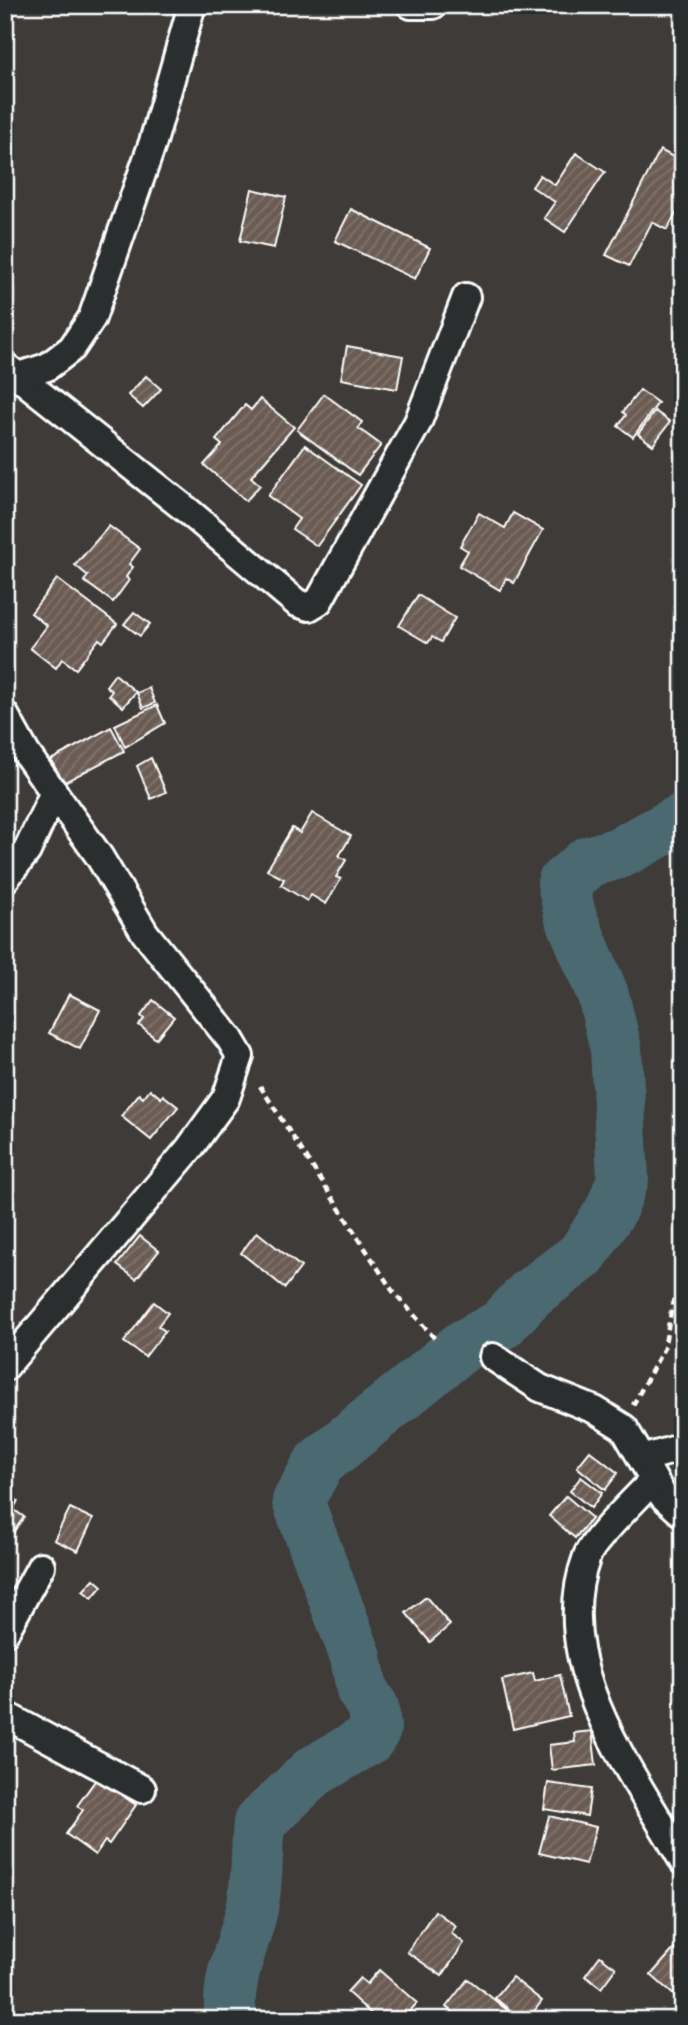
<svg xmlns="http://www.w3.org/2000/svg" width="688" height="2025" viewBox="0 0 688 2025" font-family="Dekko,sans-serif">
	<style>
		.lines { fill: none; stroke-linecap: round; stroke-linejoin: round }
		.river { stroke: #4c6970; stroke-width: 52 }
		.building { fill: url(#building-hatch); stroke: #fff; stroke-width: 2 }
		.street-casing { stroke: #fff; stroke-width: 32 }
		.path { stroke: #fff; stroke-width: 4.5; stroke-dasharray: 7 5; stroke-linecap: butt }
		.street { stroke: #2a2d2e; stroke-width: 26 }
	</style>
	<defs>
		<pattern id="building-hatch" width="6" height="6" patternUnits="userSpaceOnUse" patternTransform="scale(1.75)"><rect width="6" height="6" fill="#6b5c53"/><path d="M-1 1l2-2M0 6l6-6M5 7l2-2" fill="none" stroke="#81746d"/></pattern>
	</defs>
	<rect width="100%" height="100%" fill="#3e3b39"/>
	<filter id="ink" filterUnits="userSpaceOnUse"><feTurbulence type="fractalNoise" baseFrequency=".0143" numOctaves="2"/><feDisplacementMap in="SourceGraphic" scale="14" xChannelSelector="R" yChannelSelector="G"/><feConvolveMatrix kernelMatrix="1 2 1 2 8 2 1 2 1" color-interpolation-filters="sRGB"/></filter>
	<g filter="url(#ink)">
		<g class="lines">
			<path class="river" d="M232,2020C223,1987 245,1941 252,1909C258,1882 256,1851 259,1823L313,1772L369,1739L375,1729L373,1707L362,1690L356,1657L298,1501L319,1463L464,1345L501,1325L530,1294L582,1255L611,1210L623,1179L616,1049L603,995L570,915L563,883L588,862L619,853L683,819"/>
		</g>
		<g class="building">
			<path d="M660,150L683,162V200L667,230L652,222L629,266L606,255Z"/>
			<path d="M576,153L605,172L565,232L544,218L555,202L532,187L540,175L555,185Z"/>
			<path d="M252,189L286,197L274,248L240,241Z"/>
			<path d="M351,209L430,248L415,279L335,241Z"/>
			<path d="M347,346L403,356L397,389L341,379Z"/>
			<path d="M146,376L161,389L143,408L128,395Z"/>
			<path d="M640,390L658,403L633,437L618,426L626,415L623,412Z"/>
			<path d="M324,394L362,422L358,428L381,445L358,475L297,430Z"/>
			<path d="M260,399L294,427L251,477L260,485L246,501L204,465L222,445L216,440L245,405L251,410Z"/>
			<path d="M655,411L670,422L653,445L638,434Z"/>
			<path d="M305,445L361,485L317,546L292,529L299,519L268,496Z"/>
			<path d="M479,513L505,528L513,513L543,530L514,583L506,578L500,590L459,566L468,551L460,546Z"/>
			<path d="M109,526L140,549L129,564L133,567L126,577L129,580L113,602L84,581L88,576L75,565Z"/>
			<path d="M57,579L117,624L103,642L99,639L76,669L62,659L56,668L30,648L47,626L31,613Z"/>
			<path d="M418,595L455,618L441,642L432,637L428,643L399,626Z"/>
			<path d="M134,612L150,624L140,636L124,624Z"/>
			<path d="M115,674L136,692L123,707L109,695L112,691L106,686Z"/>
			<path d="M149,688L155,703L143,708L137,693Z"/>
			<path d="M157,705L165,723L125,747L115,725Z"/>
			<path d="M111,727L124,751L63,783L51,760Z"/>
			<path d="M151,758L166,792L151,799L137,766Z"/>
			<path d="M312,813L351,836L339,856L346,860L336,877L341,879L326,904L311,895L307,901L281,885L284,879L267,870L292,828L300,833Z"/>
			<path d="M69,994L100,1010L80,1049L49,1033Z"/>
			<path d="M153,1000L174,1017L156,1039L139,1025L144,1019L141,1016Z"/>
			<path d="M150,1089L161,1098L163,1095L178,1107L151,1140L121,1116L139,1094L143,1098Z"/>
			<path d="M257,1232L301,1267L285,1288L241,1253Z"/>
			<path d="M140,1236L159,1251L136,1279L117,1265Z"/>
			<path d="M154,1302L168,1313L158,1326L165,1331L145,1357L124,1342Z"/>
			<path d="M590,1451L618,1473L605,1490L577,1467Z"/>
			<path d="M581,1477L602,1493L591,1508L570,1491Z"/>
			<path d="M5,1493L18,1501L13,1509L24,1517L5,1544Z"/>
			<path d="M566,1496L592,1518L575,1538L549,1516Z"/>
			<path d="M70,1508L93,1519L78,1551L54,1540Z"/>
			<path d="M94,1579L102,1586L92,1598L83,1591Z"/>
			<path d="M426,1597L450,1625L430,1642L406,1613Z"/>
			<path d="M533,1673L535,1681L560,1675L569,1716L513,1729L502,1680Z"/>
			<path d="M592,1731L596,1765L552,1770L549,1745L575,1742L574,1733Z"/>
			<path d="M97,1778L136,1805L109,1844L105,1841L95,1855L66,1834L83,1810L77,1806Z"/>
			<path d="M548,1783L591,1789L587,1816L544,1809Z"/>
			<path d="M549,1816L596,1827L586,1864L539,1853Z"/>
			<path d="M435,1911L456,1926L451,1933L464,1943L442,1976L407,1952Z"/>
			<path d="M674,1949L683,1957V1987L675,1996L651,1975Z"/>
			<path d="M600,1956L616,1968L601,1988L585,1976Z"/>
			<path d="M379,1970L417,2003L402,2020H378L347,1992L360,1978L367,1984Z"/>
			<path d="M512,1977L542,2001L527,2020H522L495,1998Z"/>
			<path d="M468,1979L520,2020H462L446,2007Z"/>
			<path d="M683,2002V2020H669Z"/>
		</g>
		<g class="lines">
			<defs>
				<g id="street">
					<path d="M411,5H433"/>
					<path d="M5,366L188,511L297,603L309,607L319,601L418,422L466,297"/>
					<path d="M19,376L47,367L72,348L92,318L153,142L192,5"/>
					<path d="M5,715L26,753L99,856L145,933L230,1039L240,1056L226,1098L189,1149L5,1367"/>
					<path d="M5,879L27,851L54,792"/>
					<path d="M493,1357L540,1388L595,1410L624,1428L663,1496L683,1514"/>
					<path d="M642,1459L683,1447"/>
					<path d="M653,1480C639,1496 593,1539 587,1556C547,1664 632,1771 683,1861"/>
					<path d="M5,1632L41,1566"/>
					<path d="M5,1715L142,1789"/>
				</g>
			</defs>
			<use href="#street" class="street-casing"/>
			<g class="path">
				<path d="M260,1086L392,1290L437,1341"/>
				<path d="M633,1405L664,1348L674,1297"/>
			</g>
			<use href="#street" class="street"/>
		</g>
	</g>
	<rect width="688" height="2025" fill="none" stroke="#2a2d2e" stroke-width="28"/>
	<rect x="14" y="14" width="660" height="1997" fill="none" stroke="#fff" stroke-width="2.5" filter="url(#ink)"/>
</svg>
